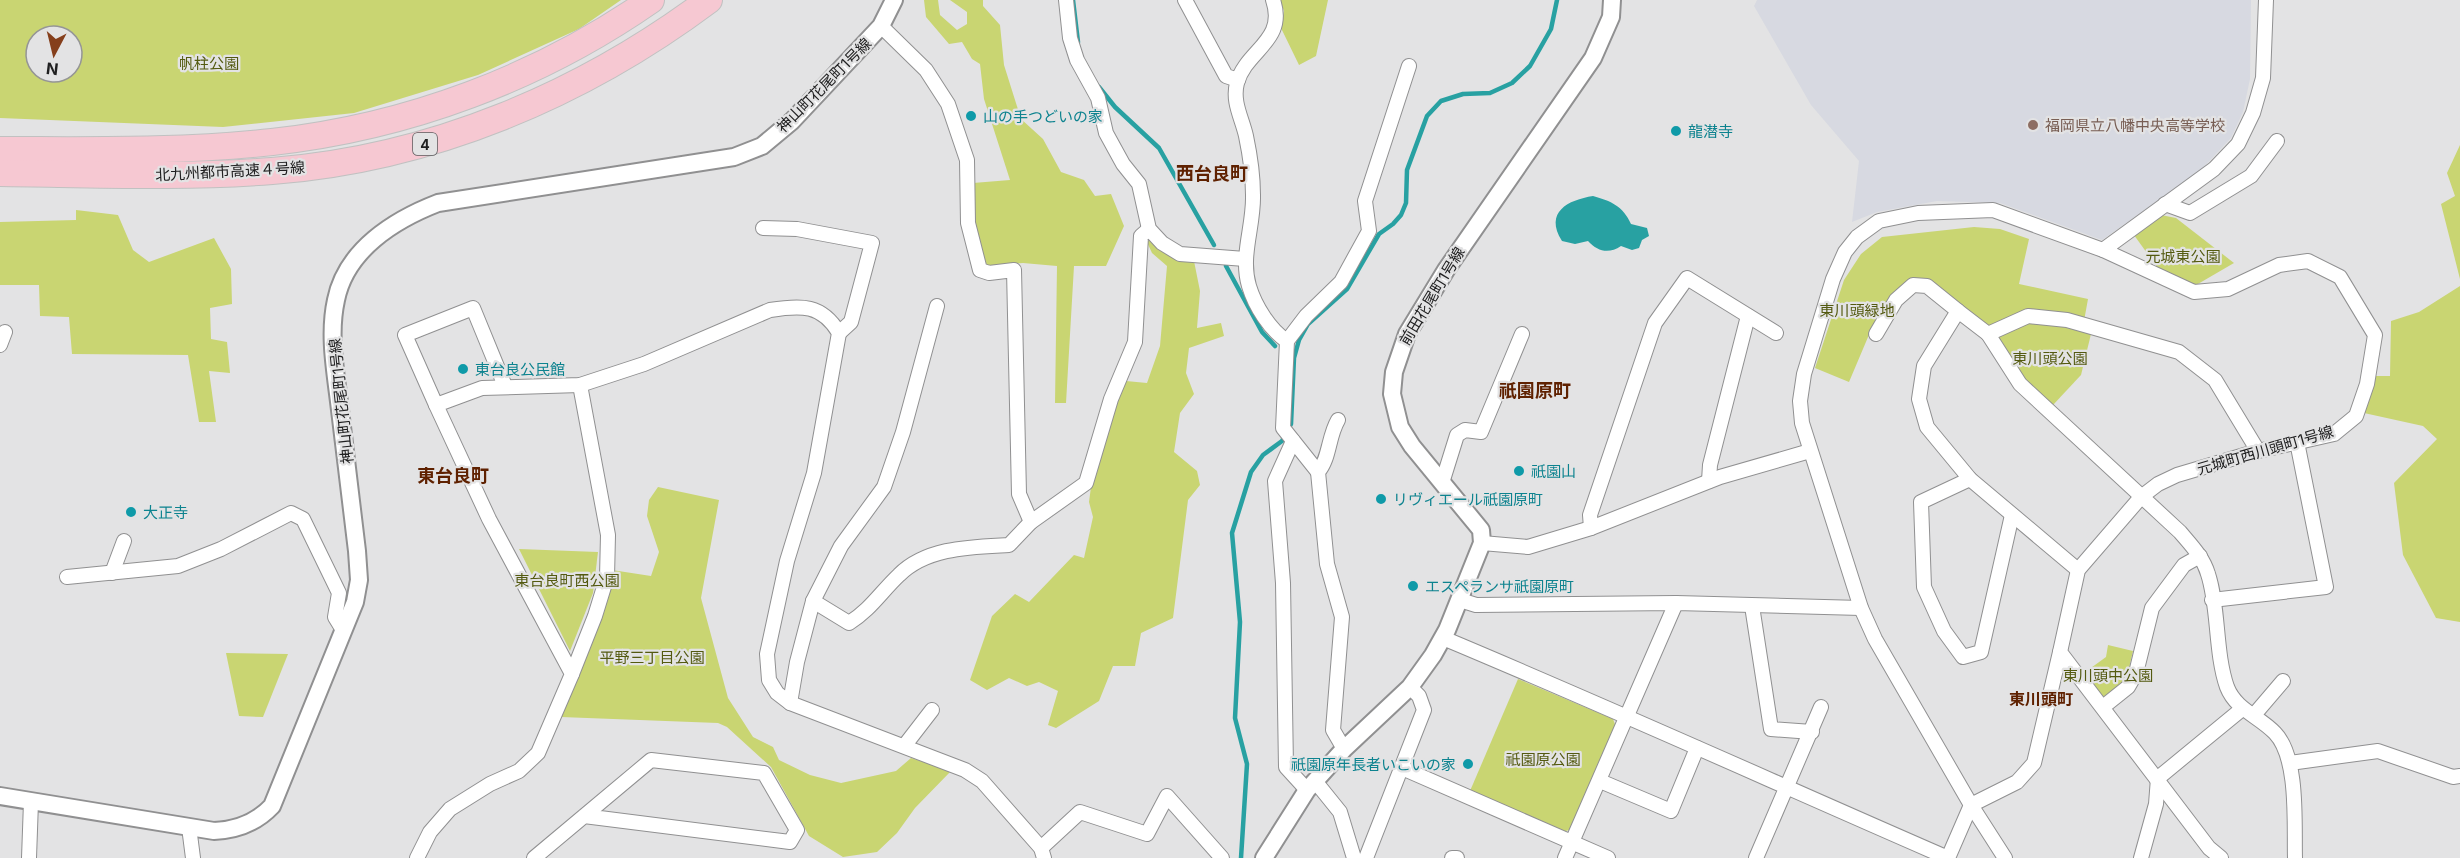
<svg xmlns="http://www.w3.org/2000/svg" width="2460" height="858" viewBox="0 0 2460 858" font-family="Inter,'Noto Sans JP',sans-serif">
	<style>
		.built { fill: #d7d9e1 }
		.green { fill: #c9d572; fill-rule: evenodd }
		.water { fill: #28a1a2 }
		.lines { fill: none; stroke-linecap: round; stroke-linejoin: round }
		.stream { stroke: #28a1a2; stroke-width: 4.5 }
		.minor-casing { stroke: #909091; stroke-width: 16 }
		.tertiary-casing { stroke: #909091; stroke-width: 20 }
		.motorway-casing { stroke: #c1c1c1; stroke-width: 28 }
		.minor { stroke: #fff; stroke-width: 14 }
		.tertiary { stroke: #fff; stroke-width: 16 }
		.motorway { stroke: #f6c8d2; stroke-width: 26 }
		.culture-dot { fill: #0f9aa8; stroke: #e3e3e4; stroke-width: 2 }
		.education-dot { fill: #8d6e63; stroke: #e3e3e4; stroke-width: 2 }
		.labels { text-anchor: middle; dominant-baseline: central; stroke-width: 4.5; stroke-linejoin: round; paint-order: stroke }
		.shield { fill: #e3e3e4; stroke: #5a5a5c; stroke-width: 1.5 }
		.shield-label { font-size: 14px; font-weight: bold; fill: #202021 }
		.park-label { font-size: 15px; fill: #545a10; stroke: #e3e3e4 }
		.street-label { font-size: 15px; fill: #202021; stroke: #e3e3e4 }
		.culture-label { font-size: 15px; fill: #0d838f; stroke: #e3e3e4; text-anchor: start }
		.education-label { font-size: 15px; fill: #785e54; stroke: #e3e3e4; text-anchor: start }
		.neighbourhood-label { font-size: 16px; font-weight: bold; fill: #5f2100; stroke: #e3e3e4 }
		.quarter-label { font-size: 18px; font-weight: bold; fill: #5f2100; stroke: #e3e3e4 }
	</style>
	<rect width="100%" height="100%" fill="#e3e3e4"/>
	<path class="built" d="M1757,0H2251L2250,79L2243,112L2231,138L2199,172L2102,240L2000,203L1937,201L1877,212L1852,222L1859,161L1811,105L1754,6Z"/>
	<g class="green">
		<path d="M0,0H621L579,29L478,75L354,113L223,127L0,118ZM36,36H72V72H36Z"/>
		<path d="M924,0H938L940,15L957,30L967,24V12L950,0H983V6L1000,25L1004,65L1021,119L1043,139L1061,172L1084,180L1095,196L1111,194L1124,226L1106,266H1074L1066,403H1055L1057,266L1023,263L987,266L973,220V183L1010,180L984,99L980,64L972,59L962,42L949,44L926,17Z"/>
		<path d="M1280,0H1328L1316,56L1299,65L1281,28L1284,11Z"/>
		<path d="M2460,145V279L2441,204L2455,196L2447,173Z"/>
		<path d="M76,210L118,215L133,250L149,262L214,238L231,269L232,304L210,308L211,339L227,342L230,373L209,371L216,422H199L188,355L72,354L69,317L40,316L39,285H0V222L76,220Z"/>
		<path d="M2156,214L2176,218L2234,263L2191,288L2162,274L2134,235Z"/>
		<path d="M1974,227L2000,229L2029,239L2019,284L2088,299L2084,321L2067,316L1989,328L1911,281L1871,330L1849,382L1815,368L1844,280L1861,254L1882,237Z"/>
		<path d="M1150,236L1174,259L1194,261L1200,291L1197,328L1221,323L1224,336L1189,348L1186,373L1194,394L1180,413L1174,452L1197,471L1200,485L1188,500L1173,618L1141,633L1135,666H1113L1099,701L1056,728L1048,725L1058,691L1039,682L1027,686L1009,678L987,690L970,680L992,616L1015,594L1029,602L1074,555L1084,558L1093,517L1089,502L1091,487L1116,402L1126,381L1147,383L1160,346L1167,266L1152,253L1146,240Z"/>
		<path d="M2460,286V622L2436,618L2403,555L2394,483L2437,439L2423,426L2364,413L2375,376H2390L2391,321L2419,312Z"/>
		<path d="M2028,323H2047L2091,334L2081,375L2053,405L2023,379L1997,337Z"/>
		<path d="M658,487L719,500L701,598L728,698L753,737L773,747L779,760L810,775L841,783L896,771L911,758L951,771L915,808L897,833L877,852L843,857L809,836L771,767L727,727L718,723L561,717L581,667L612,570L651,576L659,552L647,516L649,500Z"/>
		<path d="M519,549L598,552L593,593L570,651Z"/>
		<path d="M2108,645L2133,651L2126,681L2103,697L2084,673L2106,657Z"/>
		<path d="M226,653L288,654L263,717L239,716Z"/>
		<path d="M1518,679L1613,719L1616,727L1572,829L1563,832L1470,791Z"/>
	</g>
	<path class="water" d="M1593,196C1611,201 1623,206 1631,224L1647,228L1649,236L1642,240L1639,248L1632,250L1621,246C1609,254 1598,252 1588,241L1575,244L1562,241C1544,212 1568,200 1593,196Z"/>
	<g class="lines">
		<g class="stream">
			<path d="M1073,0L1078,42"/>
			<path d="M1099,87L1115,107L1159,148L1214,245"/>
			<path d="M1226,266L1262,332L1275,346"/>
			<path d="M1241,858L1247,764L1235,718L1240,622L1232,533L1251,472L1263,455L1282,441L1291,424L1294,358L1299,340L1308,324L1347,289L1379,234L1393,224L1401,215L1406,203L1407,170L1427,116L1441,101L1463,94L1490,93L1512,83L1530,66L1551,29L1557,0"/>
		</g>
		<defs>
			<g id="minor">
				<path d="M1066,0L1070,38L1077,60L1098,98L1106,133L1123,164L1139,184L1149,229L1162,243L1180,254L1245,259"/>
				<path d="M1185,0L1226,76L1238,80"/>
				<path d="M1273,0C1287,41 1246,50 1237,83C1232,102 1242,118 1246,136C1250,155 1253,176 1253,195C1254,226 1240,256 1249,286C1255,306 1270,330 1287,341"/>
				<path d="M881,26L926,70L948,104L967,160L968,223L980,270L989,273L1014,270L1019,494L1031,522"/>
				<path d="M2165,204L2190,213L2251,176L2277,141"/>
				<path d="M763,228L797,229L872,243L851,322L839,333"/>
				<path d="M1876,334L1896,300L1913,285L1927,286L1958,311"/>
				<path d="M1988,334L2020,384L2180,532C2191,545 2203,557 2208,574C2219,607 2215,653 2227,687C2236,710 2259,716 2275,733C2299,758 2294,825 2295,858"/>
				<path d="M0,345L5,332"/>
				<path d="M436,405L405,335L473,308L505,386"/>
				<path d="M1338,420C1328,437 1330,458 1318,472L1327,564L1342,617L1333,730L1344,749"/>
				<path d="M1293,441L1275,481L1283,583L1286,767L1307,790"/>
				<path d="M1318,472L1283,428L1287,341L1306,316L1341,282L1369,231L1365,201L1409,66"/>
				<path d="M1970,479L1921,502L1924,587L1944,631L1963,657L1981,652L2012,515"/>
				<path d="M1709,481L1710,465L1748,316"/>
				<path d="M1442,483L1457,435L1465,430L1481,432L1522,334"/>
				<path d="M1591,528L1590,515L1655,323L1687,278L1776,333"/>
				<path d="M1482,543L1528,547L1591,528L1720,477L1810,451"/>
				<path d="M2078,570L1970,479L1927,427L1919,399L1924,366L1958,311L1988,334L2028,316L2067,320L2179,352L2215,380L2258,451"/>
				<path d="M112,573L124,541"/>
				<path d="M67,577L178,566L221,549L291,513L303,519L339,593L335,617L343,630"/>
				<path d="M1460,600L1476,605L1676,603L1861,608"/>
				<path d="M2212,600L2326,587L2297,442"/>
				<path d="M813,601L849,623C870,610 881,592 899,575C927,547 972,547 1009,545L1031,522L1086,483L1111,399L1135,342L1141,236L1149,229"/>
				<path d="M1752,606L1771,729L1812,732"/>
				<path d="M1443,638C1613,709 1780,785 1948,858"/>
				<path d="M572,674L595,616L607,577L608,535L580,385"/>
				<path d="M790,703L797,662L813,601L841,546L884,487L903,432L937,306"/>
				<path d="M2103,707L2128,687L2136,673L2152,608L2184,565L2200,556"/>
				<path d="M2254,715L2283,681"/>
				<path d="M905,745L932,710"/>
				<path d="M2290,763L2378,751L2453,777L2460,776"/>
				<path d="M1402,768L1608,858"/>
				<path d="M1315,781L1340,812L1354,858"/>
				<path d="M1600,781L1671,811L1697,748"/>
				<path d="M189,827L193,858"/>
				<path d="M1041,848L1080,812L1147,834L1167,796L1222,858"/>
				<path d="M29,858L31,802"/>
				<path d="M417,858L430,832L450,809L490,784L519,771L538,753L572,674L489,519L436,405L482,388L580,385L644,364L770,310C801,305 822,304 839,333L814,473L787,561L767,654L769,680L777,693L790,703L965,770L982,781L1041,848L1044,858"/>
				<path d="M534,858L651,760L764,773L797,830L790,842L584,816"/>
				<path d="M1366,858L1424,710L1419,696L1410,687"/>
				<path d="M1452,858H1457"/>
				<path d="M1565,858L1676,603"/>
				<path d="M1756,858L1821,707"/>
				<path d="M1948,858L1971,805L2017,782L2034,763L2060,652"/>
				<path d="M2005,858L1971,805L1875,639L1861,608L1802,423L1800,401L1804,374L1833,279L1845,252L1857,237L1879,221L1918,213L1993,210L2103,250"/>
				<path d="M2141,858L2156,804L2158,778L2242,709"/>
				<path d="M2221,858L2209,848L2060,652L2078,570L2141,497L2158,484L2177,475L2258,451L2334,434L2356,416L2367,384L2375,335L2340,277L2308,261L2279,265L2228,289L2194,292L2103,250L2214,169L2238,144L2253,113L2263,78L2266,0"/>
			</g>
			<g id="tertiary">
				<path d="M0,796L214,831C237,830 256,823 272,806L355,602L359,580L357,551C351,504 346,457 340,410C336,374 328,336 336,300C346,250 394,220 438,203L734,157L762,146L792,121L881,26L894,0"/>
				<path d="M1264,858L1307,790L1344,749L1410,687L1433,655L1447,630L1482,543L1481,530L1412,446L1400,427L1392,394L1394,372L1407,334L1446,270L1593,58L1611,17L1612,0"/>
			</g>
			<g id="motorway">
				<path d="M0,150C90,150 182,152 272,142C408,127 539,78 651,0"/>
				<path d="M0,173C91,174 181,178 272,171C431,159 582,95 709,0"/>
			</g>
		</defs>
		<use href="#minor" class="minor-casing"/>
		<use href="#tertiary" class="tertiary-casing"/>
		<use href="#motorway" class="motorway-casing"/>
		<use href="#minor" class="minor"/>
		<use href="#tertiary" class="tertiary"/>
		<use href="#motorway" class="motorway"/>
	</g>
	<g class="culture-dot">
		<circle cx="971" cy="116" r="6"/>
		<circle cx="1676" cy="131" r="6"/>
		<circle cx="463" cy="369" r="6"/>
		<circle cx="1519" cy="471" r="6"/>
		<circle cx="1381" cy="499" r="6"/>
		<circle cx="131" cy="512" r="6"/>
		<circle cx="1413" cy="586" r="6"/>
		<circle cx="1468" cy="764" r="6"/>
	</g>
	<circle class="education-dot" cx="2033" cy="125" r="6"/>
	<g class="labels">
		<rect class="shield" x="413" y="133" width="24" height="22" rx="4.5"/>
		<g class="shield-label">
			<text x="425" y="144">4</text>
		</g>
		<g class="park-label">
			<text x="209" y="63">帆柱公園</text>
			<text x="2183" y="256">元城東公園</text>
			<text x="1857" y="310">東川頭緑地</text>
			<text x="2050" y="358">東川頭公園</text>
			<text x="567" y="580">東台良町西公園</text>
			<text x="652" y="657">平野三丁目公園</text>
			<text x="2108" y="675">東川頭中公園</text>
			<text x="1543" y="759">祇園原公園</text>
		</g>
		<g class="street-label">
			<text transform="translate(824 85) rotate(-45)">神山町花尾町1号線</text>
			<text transform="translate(230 171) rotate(-3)">北九州都市高速４号線</text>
			<text transform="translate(1432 296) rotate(-59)">前田花尾町1号線</text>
			<text transform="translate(341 401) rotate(-96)">神山町花尾町1号線</text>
			<text transform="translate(2265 450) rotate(-16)">元城町西川頭町1号線</text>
		</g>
		<g class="culture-label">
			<text x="983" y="116">山の手つどいの家</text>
			<text x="1688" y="131">龍潜寺</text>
			<text x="475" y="369">東台良公民館</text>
			<text x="1531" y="471">祇園山</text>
			<text x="1393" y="499">リヴィエール祇園原町</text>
			<text x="143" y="512">大正寺</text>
			<text x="1425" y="586">エスペランサ祇園原町</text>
			<text x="1456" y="764" text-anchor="end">祇園原年長者いこいの家</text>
		</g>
		<g class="education-label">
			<text x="2045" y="125">福岡県立八幡中央高等学校</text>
		</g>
		<g class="neighbourhood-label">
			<text x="2041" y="699">東川頭町</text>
		</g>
		<g class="quarter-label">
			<text x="1212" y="173">西台良町</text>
			<text x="1535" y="390">祇園原町</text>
			<text x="453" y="475">東台良町</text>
		</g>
	</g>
	<g transform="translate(54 54) rotate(187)"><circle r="28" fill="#e3e3e4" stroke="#959596" stroke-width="1.5"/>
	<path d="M0-4.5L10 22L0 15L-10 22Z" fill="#853f1c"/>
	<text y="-9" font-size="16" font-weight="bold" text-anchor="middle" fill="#202021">N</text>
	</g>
</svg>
